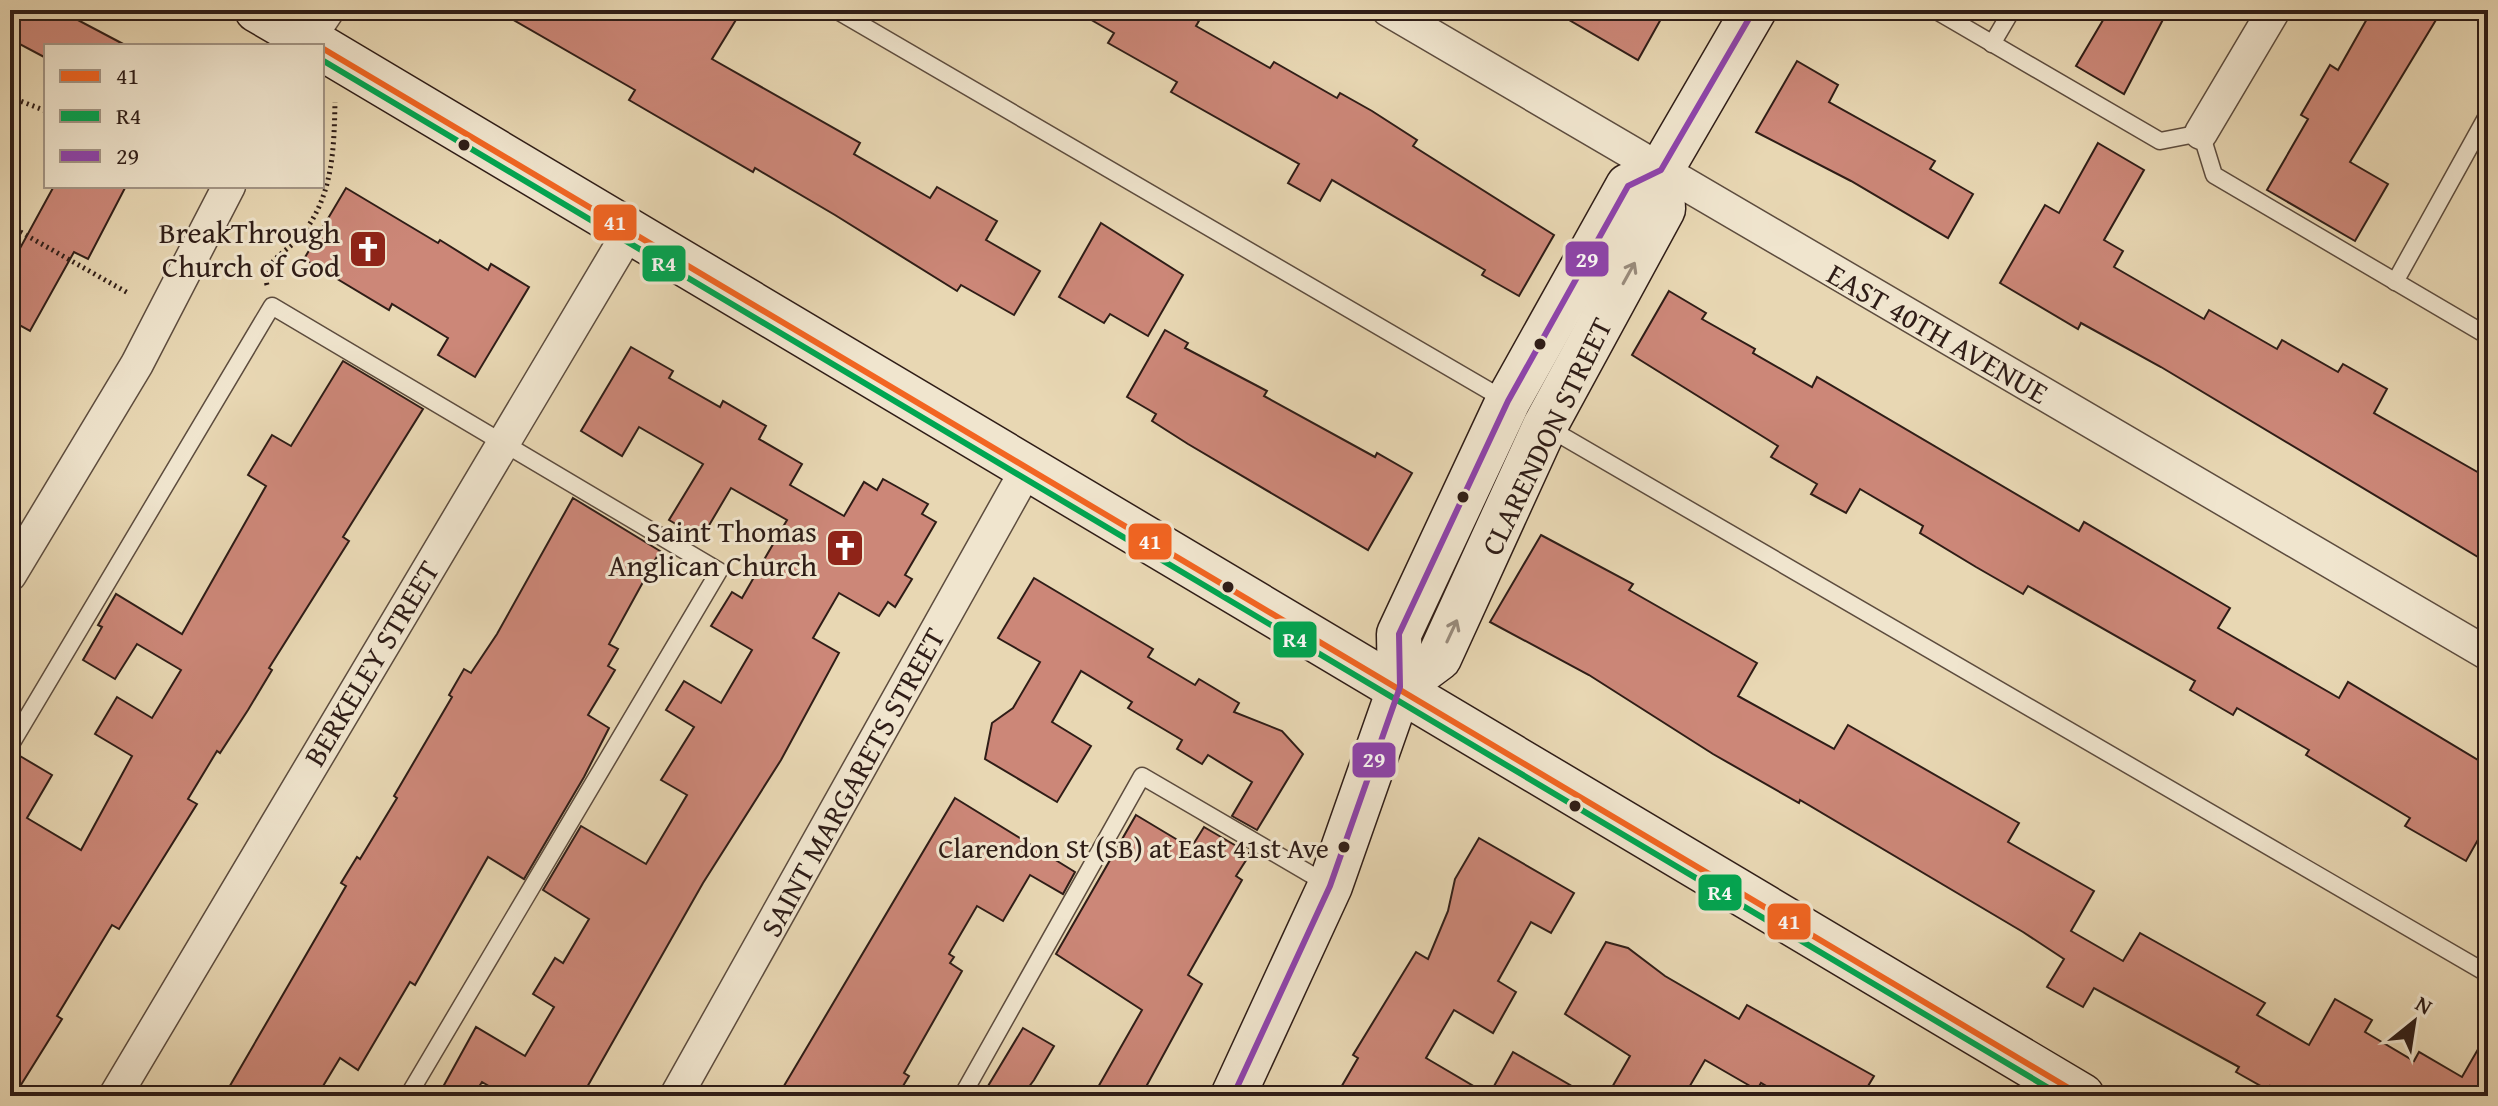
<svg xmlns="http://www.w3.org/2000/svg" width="2498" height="1106" viewBox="0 0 2498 1106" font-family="'Gentium Book Plus',serif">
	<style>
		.building { fill: #cc8778; stroke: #2f1d17; stroke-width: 2 }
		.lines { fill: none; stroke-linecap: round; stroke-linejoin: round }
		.lane-casing { stroke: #5d4c3e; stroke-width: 19 }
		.street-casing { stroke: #5d4c3e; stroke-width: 35 }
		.secondary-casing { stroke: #2f1d17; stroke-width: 47 }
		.path { stroke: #2f1d17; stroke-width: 5; stroke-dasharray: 2 4; stroke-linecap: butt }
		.lane { stroke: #f0e5ce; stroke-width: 16 }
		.street { stroke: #f0e5ce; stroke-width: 32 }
		.secondary { stroke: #f0e5ce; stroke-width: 44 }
		.bus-1-casing { stroke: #f0e5ce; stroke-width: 12 }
		.bus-2-casing { stroke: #f0e5ce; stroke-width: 12 }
		.bus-3-casing { stroke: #f0e5ce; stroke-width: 12 }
		.bus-1 { stroke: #f26522; stroke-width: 6 }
		.bus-2 { stroke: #00a651; stroke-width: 6 }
		.bus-3 { stroke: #8e44ad; stroke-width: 6 }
		.oneway { stroke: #998b7c }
		.bus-dot { fill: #2f1d17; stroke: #f0e5ce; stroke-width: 3 }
		.labels { text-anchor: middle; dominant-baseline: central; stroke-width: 6; stroke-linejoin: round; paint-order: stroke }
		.bus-label { font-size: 28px; fill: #2f1d17; stroke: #f0e5ce; text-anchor: end }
		.poi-label { font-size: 30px; fill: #2f1d17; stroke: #f0e5ce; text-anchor: end }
		.street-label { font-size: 30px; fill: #2f1d17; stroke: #f0e5ce }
		.line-badge { stroke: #f0e5ce; stroke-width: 3 }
		.badge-label { font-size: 22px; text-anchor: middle; font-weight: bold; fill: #fff }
	</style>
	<rect width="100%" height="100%" fill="#e8d7b3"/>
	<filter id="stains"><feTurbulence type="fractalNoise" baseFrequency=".0025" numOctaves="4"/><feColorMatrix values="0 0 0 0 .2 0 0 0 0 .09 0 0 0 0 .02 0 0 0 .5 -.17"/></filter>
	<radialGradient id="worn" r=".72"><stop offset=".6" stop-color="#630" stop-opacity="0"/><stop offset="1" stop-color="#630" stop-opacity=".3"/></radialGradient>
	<g class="building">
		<path d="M10,10H59L127,46H46V58L10,39Z"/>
		<path d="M496,10H742L712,59L860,143L854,154L930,198L937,187L997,221L986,240L1040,271L1014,315L961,285L957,291L835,215L755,168L753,172L629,100L635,90Z"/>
		<path d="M1074,10H1179L1199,21L1196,26L1270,68L1274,62L1337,98L1340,93L1372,111L1417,140L1413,146L1554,235L1519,296L1482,275L1485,270L1332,180L1320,201L1288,183L1299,164L1171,92L1177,82L1108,43L1114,33Z"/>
		<path d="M1552,10H1666L1638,60Z"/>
		<path d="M2109,10H2168L2124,94L2076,66Z"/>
		<path d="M2372,10H2442L2350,162L2388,184L2355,241L2267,190L2308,119L2301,115L2330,65L2338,70Z"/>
		<path d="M1797,61L1838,85L1829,102L1935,161L1930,169L1973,194L1948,238L1851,181L1756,132Z"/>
		<path d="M2098,143L2144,170L2104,240L2123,251L2114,267L2204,319L2209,310L2277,349L2282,340L2338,372L2343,364L2387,389L2374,413L2488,478V563L2161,367L2081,323L2078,329L2000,283L2045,205L2059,213Z"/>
		<path d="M54,186H126L88,259L74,252L30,331L10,320V248L18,252Z"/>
		<path d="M346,188L438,243L440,240L488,270L491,264L529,287L475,377L438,355L448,338L392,304L389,310L304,259Z"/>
		<path d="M1101,223L1183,275L1148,336L1110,314L1104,323L1059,297Z"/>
		<path d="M1669,291L1706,313L1702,319L1755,349L1753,353L1812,387L1817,377L2079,531L2084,522L2230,608L2218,628L2339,698L2348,682L2488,766V822L2466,861L2405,826L2410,818L2306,755L2309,750L2237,708L2233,715L2190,690L2195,681L2028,586L2023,594L1976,567L1920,533L1923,526L1860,489L1846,513L1811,494L1817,484L1771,457L1778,446L1632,355Z"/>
		<path d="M1165,330L1188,343L1185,348L1267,391L1264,396L1375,457L1377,453L1412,473L1368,550L1188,444L1152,421L1156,414L1127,397Z"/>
		<path d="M631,347L673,371L669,378L720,407L723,401L766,426L759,439L802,464L790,485L844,516L864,482L877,490L883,479L928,504L922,514L936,522L905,575L912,579L895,607L888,602L879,616L839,593L813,638L839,653L781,760L703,883L582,1096H506L482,1082L473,1096H438L476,1027L525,1056L554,1007L533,994L555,958L563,963L589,919L543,890L581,826L646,864L687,795L661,780L694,727L666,710L684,681L721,703L752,650L711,626L732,592L742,598L787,520L731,488L701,539L669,520L703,464L639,427L622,456L581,431Z"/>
		<path d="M343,361L423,409L343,537L349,541L269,668L272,670L248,710L220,753L217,751L188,799L197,804L119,929L112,925L57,1016L62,1019L14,1096H10V772L20,756L52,775L27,818L81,850L132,756L95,734L117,697L152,718L181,670L137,644L115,679L83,660L102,627L98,625L116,594L182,634L266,486L248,475L272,435L291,446Z"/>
		<path d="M573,498L660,551L609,644L618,649L608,666L615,670L588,715L609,728L584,777L524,879L488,857L415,985L410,982L358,1070L340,1058L317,1096H224L346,886L341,883L357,857L360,859L397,798L394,796L452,697L449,695L464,669L471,673L497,634Z"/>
		<path d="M1541,535L1633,584L1629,590L1757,663L1738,696L1834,749L1848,725L2019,823L2008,842L2094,891L2071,931L2123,961L2140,933L2265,1003L2257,1015L2309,1045L2335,999L2372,1020L2365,1032L2414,1061L2419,1052L2462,1077L2488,1032V1096H2286L2270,1086L2268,1090L2236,1072L2239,1067L2094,988L2083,1007L2047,987L2064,959L2023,932L1800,800L1799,803L1713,754L1589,675L1490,622Z"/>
		<path d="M1034,578L1153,649L1148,657L1195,685L1199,679L1239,703L1234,712L1282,731L1303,754L1257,830L1232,816L1252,782L1208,755L1202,764L1177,749L1182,740L1128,708L1132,702L1081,671L1052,722L1091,746L1057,802L985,759L992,723L1013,708L1040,662L998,638Z"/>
		<path d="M955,798L1075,872L1063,894L1030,875L1003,921L977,906L949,954L954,957L950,963L962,971L904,1073L909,1076L897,1096H778Z"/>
		<path d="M1136,815L1191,848L1204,827L1250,854L1236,876L1242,880L1188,975L1202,984L1141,1096H1093L1142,1010L1056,954Z"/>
		<path d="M1479,838L1574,893L1551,933L1531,922L1498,981L1516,992L1493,1033L1454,1010L1426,1058L1489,1095L1513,1052L1589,1096H1336L1358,1058L1353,1055L1416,952L1428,959L1448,911L1455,879Z"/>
		<path d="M1606,942L1628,948L1665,976L1739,1019L1747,1005L1874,1076L1862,1096H1783L1761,1083L1757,1090L1705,1060L1684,1096H1607L1630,1056L1565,1014Z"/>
		<path d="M1023,1028L1054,1046L1034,1080L1022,1096H982Z"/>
	</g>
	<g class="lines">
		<defs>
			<g id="lane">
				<path d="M836,10L1505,400"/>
				<path d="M1935,10L2160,141L2201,133L2214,175L2488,336"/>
				<path d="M1992,44L2012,10"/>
				<path d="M2395,282L2488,114"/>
				<path d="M1545,426L2488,974"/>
				<path d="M10,746L272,306L719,571L408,1096"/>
				<path d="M962,1096L1142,776L1329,885"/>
			</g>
			<g id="street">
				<path d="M1388,10L2488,654"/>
				<path d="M304,46L328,10"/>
				<path d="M2201,133L2274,10"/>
				<path d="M10,575L137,364L229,186"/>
				<path d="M115,1096L629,232"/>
				<path d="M676,1096L1028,467"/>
			</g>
			<g id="secondary">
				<path d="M257,10L319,46"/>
				<path d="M322,48L2082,1096"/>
				<path d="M1400,687L1439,658L1545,426L1663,209L1661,170"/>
				<path d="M1233,1096L1330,886L1400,687L1399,634L1508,401L1628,186L1661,170L1754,10"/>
			</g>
		</defs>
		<use href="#lane" class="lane-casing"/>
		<use href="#street" class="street-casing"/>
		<use href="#secondary" class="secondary-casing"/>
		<g class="path">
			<path d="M10,97L46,111"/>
			<path d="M10,226L128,293"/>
			<path d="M267,285C261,262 287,252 300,237C333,198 334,150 335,102"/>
		</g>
		<use href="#lane" class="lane"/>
		<use href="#street" class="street"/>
		<use href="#secondary" class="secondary"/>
		<defs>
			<path id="bus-1" d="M322,48L2082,1096"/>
			<path id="bus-2" d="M322,60L2062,1096"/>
			<path id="bus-3" d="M1233,1096L1330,886L1400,687L1399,634L1508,401L1628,186L1661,170L1754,10"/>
		</defs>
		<use href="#bus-1" class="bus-1-casing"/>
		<use href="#bus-2" class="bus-2-casing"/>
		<use href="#bus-3" class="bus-3-casing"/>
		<use href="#bus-1" class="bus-1"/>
		<use href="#bus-2" class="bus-2"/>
		<use href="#bus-3" class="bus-3"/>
	</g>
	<defs><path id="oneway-shaft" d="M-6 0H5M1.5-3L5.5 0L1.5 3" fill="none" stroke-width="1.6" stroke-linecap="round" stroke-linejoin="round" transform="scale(2)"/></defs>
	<g class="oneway">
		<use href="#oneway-shaft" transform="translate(1629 273) rotate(-61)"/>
		<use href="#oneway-shaft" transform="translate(1452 631) rotate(-65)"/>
	</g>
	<defs>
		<symbol id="church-square" viewBox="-11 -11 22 22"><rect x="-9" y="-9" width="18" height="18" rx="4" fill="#8f2418" stroke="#f0e5ce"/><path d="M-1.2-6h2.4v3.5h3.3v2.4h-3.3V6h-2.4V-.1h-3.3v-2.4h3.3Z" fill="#fff"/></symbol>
	</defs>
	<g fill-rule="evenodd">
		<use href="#church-square" x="346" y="227" width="44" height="44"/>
		<use href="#church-square" x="823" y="526" width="44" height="44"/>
	</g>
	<g class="bus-dot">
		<circle cx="464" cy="145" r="7"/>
		<circle cx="1540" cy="344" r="7"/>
		<circle cx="1463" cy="497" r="7"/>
		<circle cx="1228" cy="587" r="7"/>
		<circle cx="1575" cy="806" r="7"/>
		<circle cx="1344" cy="847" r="7"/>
	</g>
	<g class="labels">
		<g class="bus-label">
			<text x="1329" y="847">Clarendon St (SB) at East 41st Ave</text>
		</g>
		<g class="poi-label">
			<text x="340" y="232">BreakThrough<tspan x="340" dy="34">Church of God</tspan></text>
			<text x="817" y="531">Saint Thomas<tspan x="817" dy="34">Anglican Church</tspan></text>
		</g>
		<g class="street-label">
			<text transform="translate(1938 333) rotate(30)">EAST 40TH AVENUE</text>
			<text transform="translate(1546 436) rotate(-64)">CLARENDON STREET</text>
			<text transform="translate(371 663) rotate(-59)">BERKELEY STREET</text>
			<text transform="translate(852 782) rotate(-61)">SAINT MARGARETS STREET</text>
		</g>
	</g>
	<g class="line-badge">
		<rect x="592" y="203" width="46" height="39" rx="8" fill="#f26522"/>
		<rect x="1564" y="240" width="46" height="38" rx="8" fill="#8e44ad"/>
		<rect x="641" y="244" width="46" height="39" rx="8" fill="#00a651"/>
		<rect x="1127" y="522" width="46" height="39" rx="8" fill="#f26522"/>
		<rect x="1272" y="620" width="46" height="39" rx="8" fill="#00a651"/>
		<rect x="1351" y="741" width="46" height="38" rx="8" fill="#8e44ad"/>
		<rect x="1697" y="873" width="46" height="39" rx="8" fill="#00a651"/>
		<rect x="1766" y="902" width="46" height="39" rx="8" fill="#f26522"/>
	</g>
	<g class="badge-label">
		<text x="615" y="230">41</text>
		<text x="1587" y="267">29</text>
		<text x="664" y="271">R4</text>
		<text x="1150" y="549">41</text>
		<text x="1295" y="647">R4</text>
		<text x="1374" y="767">29</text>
		<text x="1720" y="900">R4</text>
		<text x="1789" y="929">41</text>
	</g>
	<rect width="2498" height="1106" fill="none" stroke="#e8d7b3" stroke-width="40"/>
	<rect x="12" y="12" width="2474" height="1082" fill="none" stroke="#2f1d17" stroke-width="4"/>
	<rect x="20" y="20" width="2458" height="1066" fill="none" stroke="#2f1d17" stroke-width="2"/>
	<rect x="44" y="44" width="280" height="144" fill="#f0e5ce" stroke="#a39585" stroke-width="2"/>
	<rect x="60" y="70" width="40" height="12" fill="#f26522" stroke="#a39585" stroke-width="2"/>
	<text x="116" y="84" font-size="24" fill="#2f1d17">41</text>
	<rect x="60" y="110" width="40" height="12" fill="#00a651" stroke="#a39585" stroke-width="2"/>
	<text x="116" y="124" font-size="24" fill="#2f1d17">R4</text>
	<rect x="60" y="150" width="40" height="12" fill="#8e44ad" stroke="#a39585" stroke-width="2"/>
	<text x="116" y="164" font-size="24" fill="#2f1d17">29</text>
	<g transform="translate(2414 1022) rotate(30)" stroke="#f0e5ce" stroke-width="6" paint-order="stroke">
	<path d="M0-6L14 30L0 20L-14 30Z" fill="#2f1d17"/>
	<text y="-12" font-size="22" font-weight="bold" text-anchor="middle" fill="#2f1d17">N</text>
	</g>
	<rect width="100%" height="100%" filter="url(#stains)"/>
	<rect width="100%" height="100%" fill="url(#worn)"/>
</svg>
